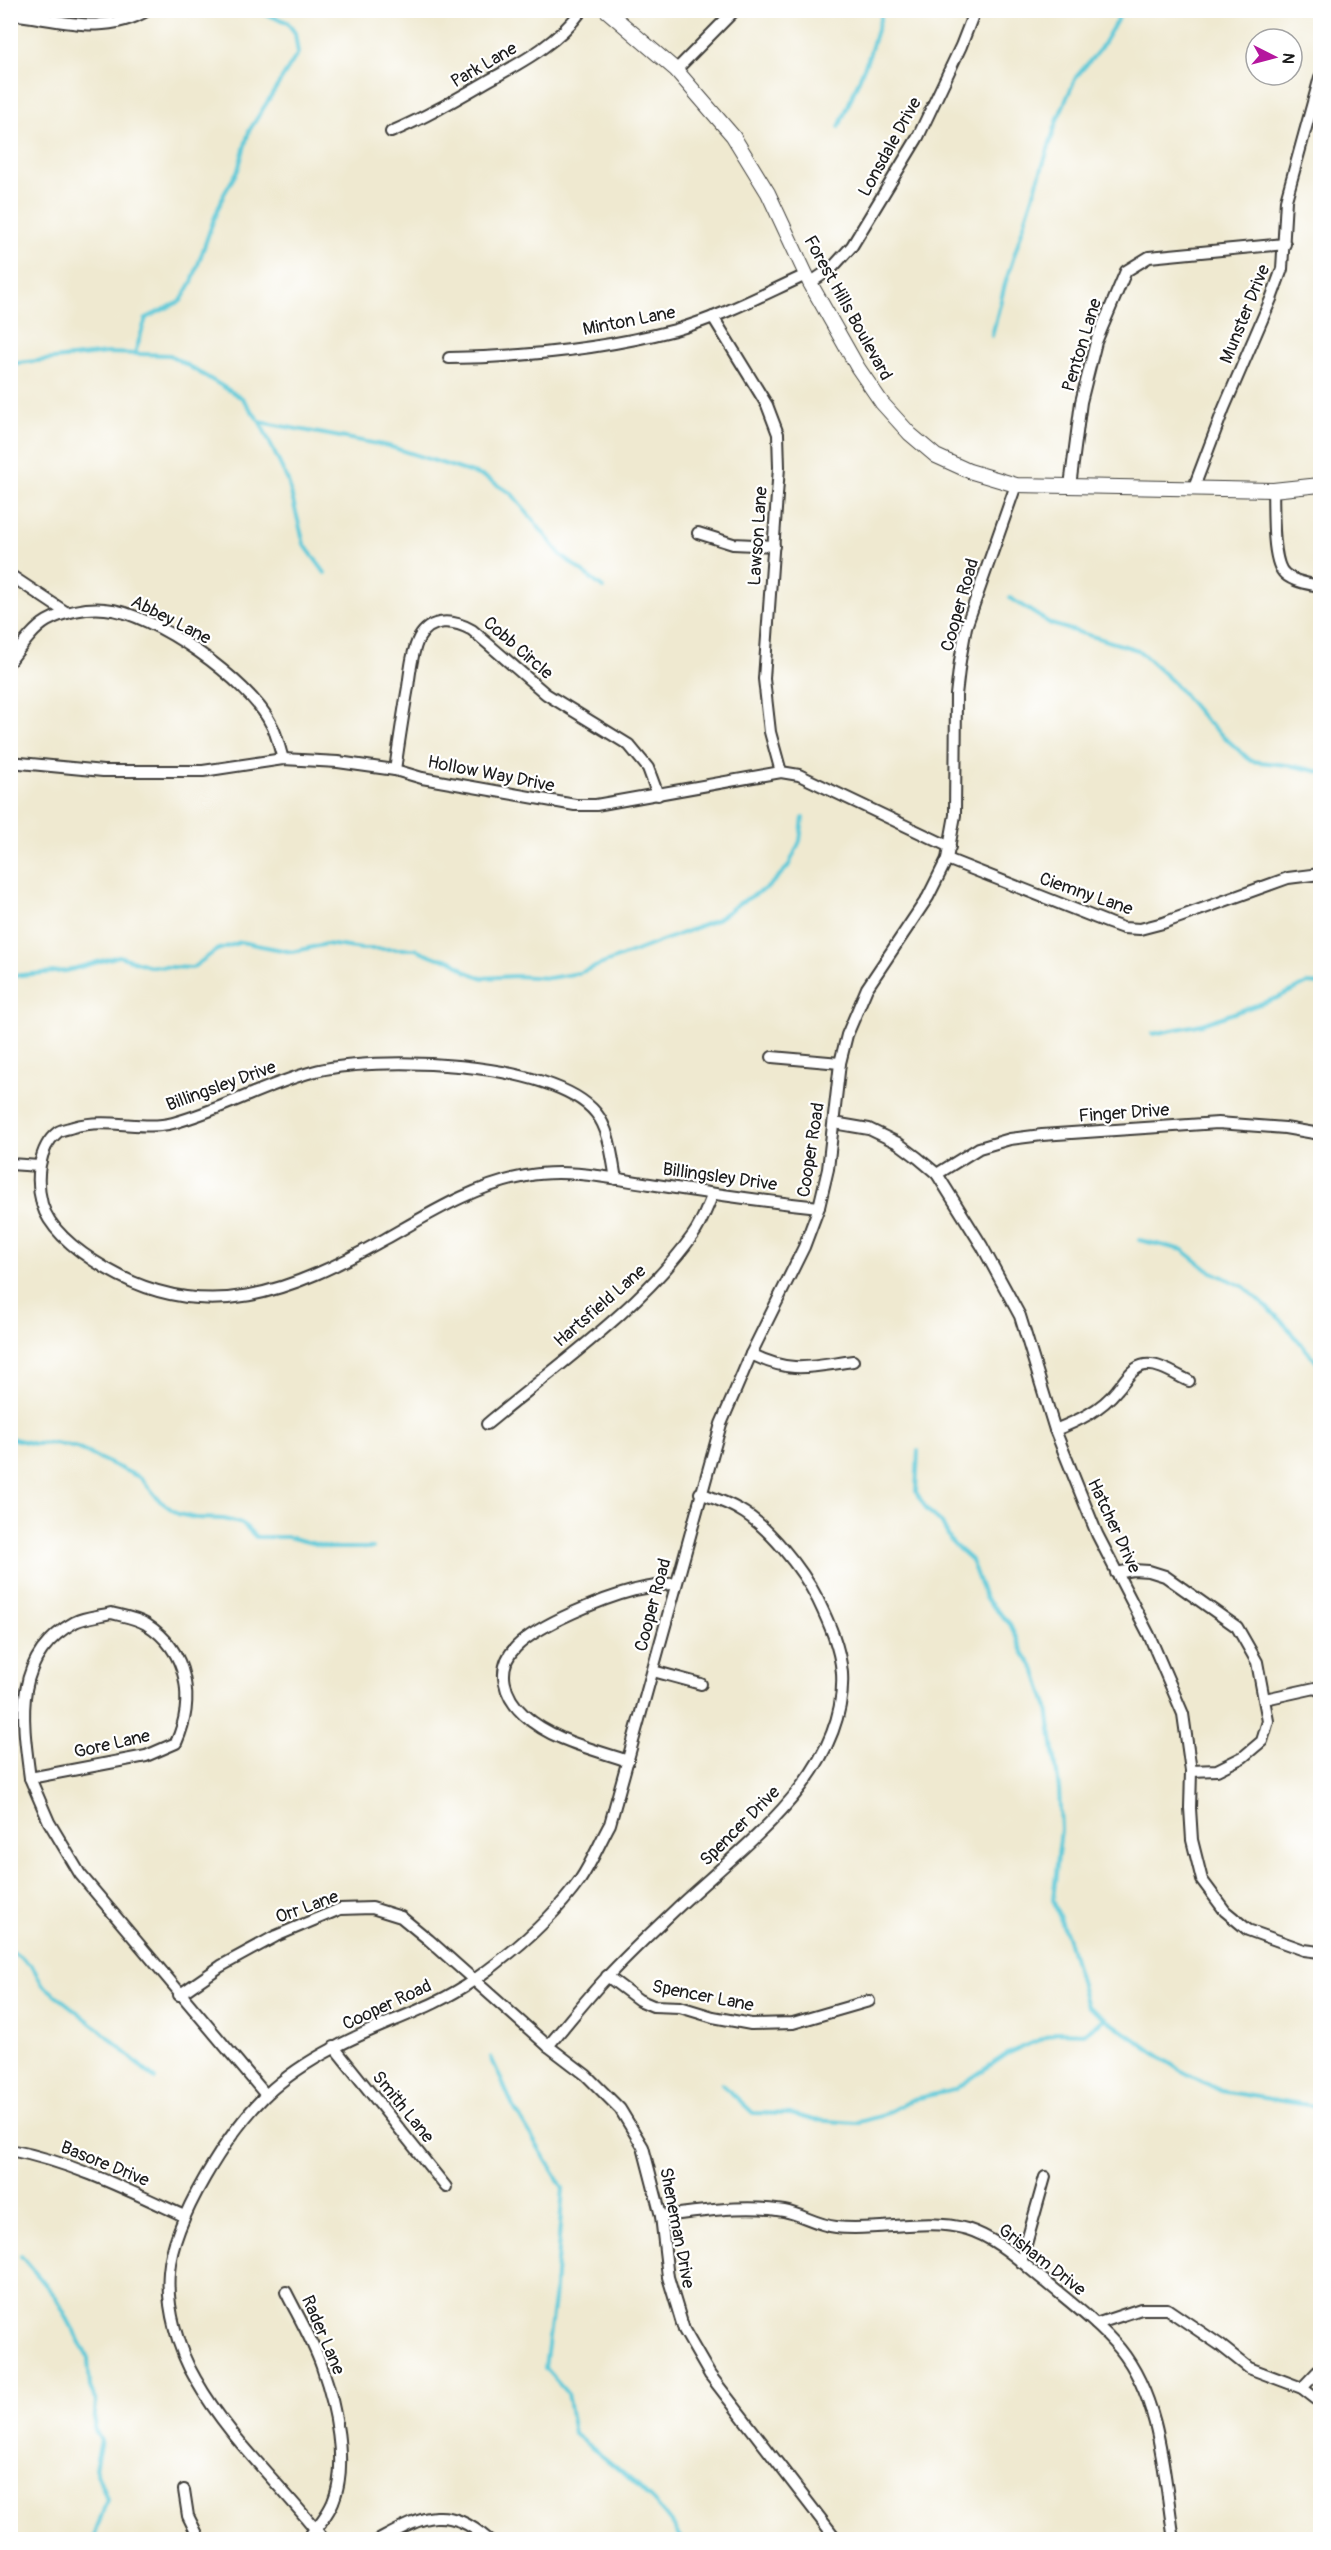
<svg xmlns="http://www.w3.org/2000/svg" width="1331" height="2550" viewBox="0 0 1331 2550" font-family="Pangolin,sans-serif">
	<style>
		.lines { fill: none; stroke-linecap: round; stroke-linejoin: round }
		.stream { stroke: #5fc9d8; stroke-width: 4 }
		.minor-casing { stroke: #3c3b37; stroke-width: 14 }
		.major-casing { stroke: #3c3b37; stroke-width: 16 }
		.minor { stroke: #fff; stroke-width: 10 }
		.major { stroke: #fff; stroke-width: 14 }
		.labels { text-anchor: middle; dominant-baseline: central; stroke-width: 4.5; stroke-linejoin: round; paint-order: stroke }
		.street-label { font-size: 18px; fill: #1c1c1c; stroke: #fff }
	</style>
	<rect width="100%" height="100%" fill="#fff"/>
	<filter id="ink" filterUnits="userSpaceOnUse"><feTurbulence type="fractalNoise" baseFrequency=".0167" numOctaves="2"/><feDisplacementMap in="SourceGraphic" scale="12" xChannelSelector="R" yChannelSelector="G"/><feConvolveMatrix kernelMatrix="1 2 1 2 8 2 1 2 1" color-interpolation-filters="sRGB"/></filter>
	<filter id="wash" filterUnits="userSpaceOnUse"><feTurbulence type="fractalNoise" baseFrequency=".008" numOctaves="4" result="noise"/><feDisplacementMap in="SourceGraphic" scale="24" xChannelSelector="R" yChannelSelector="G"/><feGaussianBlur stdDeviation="1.35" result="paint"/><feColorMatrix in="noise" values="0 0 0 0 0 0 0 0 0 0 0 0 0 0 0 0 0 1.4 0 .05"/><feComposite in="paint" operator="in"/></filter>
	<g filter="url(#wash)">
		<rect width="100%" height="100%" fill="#efe9d0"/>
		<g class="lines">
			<g class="stream">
				<path d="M839,127L869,56L883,10"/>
				<path d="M992,336L1005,284L1058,118L1076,77L1100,49L1123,10"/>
				<path d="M135,353L146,318L181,301L192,282L212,224L224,194L238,170L249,131L298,53L295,33L287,22L254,10"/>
				<path d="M10,364L107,353L170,355L242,398L260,422L388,446L485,477L512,494L561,555L603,588"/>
				<path d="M260,422L288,481L304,544L325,573"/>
				<path d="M1010,598L1051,624L1138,650L1172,681L1206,721L1251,761L1294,766L1320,772"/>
				<path d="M10,976L66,971L119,956L149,966L192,968L217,950L241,942L292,952L326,944L362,949H415L438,958L452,960L467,972L483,978L515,976L549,978L579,973L716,920L740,903L768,887L788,867L800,841L803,818"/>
				<path d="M1153,1034L1202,1024L1277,998L1308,983L1320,984"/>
				<path d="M1139,1240L1183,1250L1208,1270L1244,1287L1281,1320L1320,1366"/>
				<path d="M10,1438L35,1444L55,1443L77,1448L141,1478L160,1501L178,1514L196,1518L224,1519L243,1524L256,1537H288L331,1548H373"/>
				<path d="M918,1451L916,1492L927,1510L941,1522L952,1543L971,1560L985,1598L1010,1624L1023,1652L1036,1672L1048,1708L1059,1789L1061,1829L1053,1900L1068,1939L1087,2006L1178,2069L1221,2091L1320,2107"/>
				<path d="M10,1950L32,1966L43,1985L99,2029L155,2079"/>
				<path d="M491,2057L513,2106L563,2188L554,2299L545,2368L567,2393L574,2434C614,2466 656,2495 683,2540"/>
				<path d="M722,2084L753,2113L791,2114L814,2120L856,2123L881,2116L913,2099L954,2090L1007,2054L1057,2032L1085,2033L1106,2018"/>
				<path d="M21,2256L56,2297L88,2358L90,2387L96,2401L94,2428L101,2441L95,2468L107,2499L93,2540"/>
			</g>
		</g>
	</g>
	<g filter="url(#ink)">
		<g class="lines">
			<defs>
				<g id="minor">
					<path d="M10,14C58,19 103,37 148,10"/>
					<path d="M676,70L735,10"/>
					<path d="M391,132C424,118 455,100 486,82C522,62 557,44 582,10"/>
					<path d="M810,283L832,268L852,246L918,137L961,46L975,10"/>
					<path d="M713,317L767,405L778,434L779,467L764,679L770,732L781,772"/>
					<path d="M449,358C524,357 602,349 675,330C721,317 764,294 806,275"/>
					<path d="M1070,486L1081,402L1096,342L1126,271L1149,257L1285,244"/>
					<path d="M1194,487L1224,408L1271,299L1282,269L1286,200L1320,77"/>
					<path d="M1273,490C1274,508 1271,563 1285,574C1294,582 1309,584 1320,586"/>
					<path d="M698,533L733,544L774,546"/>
					<path d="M10,575L67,613"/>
					<path d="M10,661C20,648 33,629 47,621C63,612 87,607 105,609C153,612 250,681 271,724C277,734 279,747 283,759"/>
					<path d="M10,762L103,771H203L283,759L338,762L395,770L422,778L575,805H596L781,772L799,775L950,847"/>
					<path d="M395,770C399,742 403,715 408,687C410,672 412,651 419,638C431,617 454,620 472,630L546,694L629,745L648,768L658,795"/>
					<path d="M947,859L1109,923L1123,928L1140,929L1163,923L1288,878L1320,874"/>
					<path d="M772,1057L840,1063"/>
					<path d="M834,1123L869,1129L898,1143L918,1158L937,1174L982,1246L1020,1316L1055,1430L1097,1534L1149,1635L1183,1714L1191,1771L1190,1808L1192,1840L1202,1880L1225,1911L1248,1930L1304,1950L1320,1952"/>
					<path d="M10,1164L39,1166"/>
					<path d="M937,1174L979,1148L1010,1139L1042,1135L1218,1123L1285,1128L1320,1134"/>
					<path d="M616,1179C612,1158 610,1130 596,1113C553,1060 374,1055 312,1072C264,1085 221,1110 173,1123C142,1131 109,1117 73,1127C71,1128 60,1130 58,1132C37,1148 36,1182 42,1204C50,1232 83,1255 107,1269C206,1327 293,1291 385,1239C431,1213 473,1186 526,1176C565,1168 610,1178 650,1184C706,1193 762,1201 819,1207"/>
					<path d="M751,1354C792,1374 809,1367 853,1361"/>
					<path d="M487,1424C556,1366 640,1309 693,1235C702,1223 707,1207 713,1194"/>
					<path d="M1055,1430C1078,1421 1101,1410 1117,1390C1125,1381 1132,1367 1145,1365C1159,1363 1176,1375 1189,1381"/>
					<path d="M1116,1573L1133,1570L1149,1571L1165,1576L1237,1627L1257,1662L1268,1721L1262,1741L1243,1757L1217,1770L1191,1771"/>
					<path d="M111,1613C123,1616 136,1618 146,1624C189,1651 195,1701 176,1743L146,1756L30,1778C22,1719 12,1656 75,1622C85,1617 100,1616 111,1613Z"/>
					<path d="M653,1671L701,1684"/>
					<path d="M1265,1699L1315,1688L1320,1691"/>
					<path d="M628,1761C593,1749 551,1740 524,1715C504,1697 495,1668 516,1647C539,1624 604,1598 635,1590C649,1587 662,1585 676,1583"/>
					<path d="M30,1778L49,1822L80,1874L266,2095"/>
					<path d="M607,1976L639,2000L653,2006L680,2007L713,2017L751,2024L793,2023L869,2001"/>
					<path d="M179,1995L221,1966L276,1936L340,1909L372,1908L401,1917L429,1940L548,2046L586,2075L620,2109L643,2147L661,2216L668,2277L684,2330L710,2375L837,2540"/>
					<path d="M548,2046C568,2023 586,1999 607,1977C628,1954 652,1932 675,1910C739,1849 848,1774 842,1673C840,1647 829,1623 818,1600C803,1570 768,1525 738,1509C726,1502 713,1498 700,1493"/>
					<path d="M334,2047L446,2187"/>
					<path d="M10,2150C72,2162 128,2190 184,2216"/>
					<path d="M661,2216C701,2212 743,2204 784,2211C801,2214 817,2225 836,2227C879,2232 925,2217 967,2229C997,2238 1022,2263 1046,2282C1071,2303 1099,2324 1120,2349C1162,2401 1164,2477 1174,2540"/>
					<path d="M1021,2262L1045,2177"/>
					<path d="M286,2292C298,2316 313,2341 322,2367C335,2404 349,2464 333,2502C327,2516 316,2529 306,2540"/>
					<path d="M1096,2324L1141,2309H1167L1220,2345L1249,2368L1302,2388L1320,2402"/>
					<path d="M1302,2388L1320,2369"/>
					<path d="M184,2490L188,2516L200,2540"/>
					<path d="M324,2540C282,2485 230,2440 196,2380C178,2350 166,2307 169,2272C173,2219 228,2132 266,2095C285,2077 311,2060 334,2048C379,2023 432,2010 474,1980C514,1952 552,1919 580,1880C592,1862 600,1842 610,1824L721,1424L751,1354L804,1247L819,1207L828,1169L840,1063L847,1035L867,988L928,897L947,859L955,815L956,695L960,661L966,627L1016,485"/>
					<path d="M379,2540C424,2516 446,2503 489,2540"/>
				</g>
				<path id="major" d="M606,10L676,70L733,136L768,193L810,283L858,368L882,403L910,434L936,456L969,471L1016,485L1273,490L1320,485"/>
			</defs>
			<use href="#minor" class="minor-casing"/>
			<use href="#major" class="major-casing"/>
			<use href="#minor" class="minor"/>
			<use href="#major" class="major"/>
		</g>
	</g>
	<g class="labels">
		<g class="street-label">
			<text transform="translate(484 65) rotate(-30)">Park Lane</text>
			<text transform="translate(890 147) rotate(-61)">Lonsdale Drive</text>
			<text transform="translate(848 308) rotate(61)">Forest Hills Boulevard</text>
			<text transform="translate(1245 314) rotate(-68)">Munster Drive</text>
			<text transform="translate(629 321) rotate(-11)">Minton Lane</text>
			<text transform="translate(1082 345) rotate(-73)">Penton Lane</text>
			<text transform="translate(758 536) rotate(-86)">Lawson Lane</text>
			<text transform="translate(960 605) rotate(-74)">Cooper Road</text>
			<text transform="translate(171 620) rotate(27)">Abbey Lane</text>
			<text transform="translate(518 648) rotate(41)">Cobb Circle</text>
			<text transform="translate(491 774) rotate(11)">Hollow Way Drive</text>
			<text transform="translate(1086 894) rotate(19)">Ciemny Lane</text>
			<text transform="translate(221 1086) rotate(-20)">Billingsley Drive</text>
			<text transform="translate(1124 1113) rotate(-4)">Finger Drive</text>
			<text transform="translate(811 1150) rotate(-81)">Cooper Road</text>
			<text transform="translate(720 1177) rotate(8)">Billingsley Drive</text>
			<text transform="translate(600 1306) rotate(-41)">Hartsfield Lane</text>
			<text transform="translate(1114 1526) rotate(65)">Hatcher Drive</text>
			<text transform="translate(653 1605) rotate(-75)">Cooper Road</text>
			<text transform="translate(112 1744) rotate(-13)">Gore Lane</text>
			<text transform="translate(740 1826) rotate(-45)">Spencer Drive</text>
			<text transform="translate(307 1907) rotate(-20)">Orr Lane</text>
			<text transform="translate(703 1996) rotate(11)">Spencer Lane</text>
			<text transform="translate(387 2005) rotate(-25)">Cooper Road</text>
			<text transform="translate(403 2107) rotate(51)">Smith Lane</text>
			<text transform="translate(105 2164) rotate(22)">Basore Drive</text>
			<text transform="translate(677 2228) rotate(79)">Sheneman Drive</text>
			<text transform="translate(1042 2260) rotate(38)">Grisham Drive</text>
			<text transform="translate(323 2335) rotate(67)">Rader Lane</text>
		</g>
	</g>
	<rect width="1331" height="2550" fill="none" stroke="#fff" stroke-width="36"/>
	<g transform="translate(1274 57) rotate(96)"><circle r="28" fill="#ffffff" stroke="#a4a4a4" stroke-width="1.5"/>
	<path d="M0-4.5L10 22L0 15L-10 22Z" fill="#b5179e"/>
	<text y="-9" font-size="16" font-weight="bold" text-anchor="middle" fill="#1c1c1c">N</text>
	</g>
</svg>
